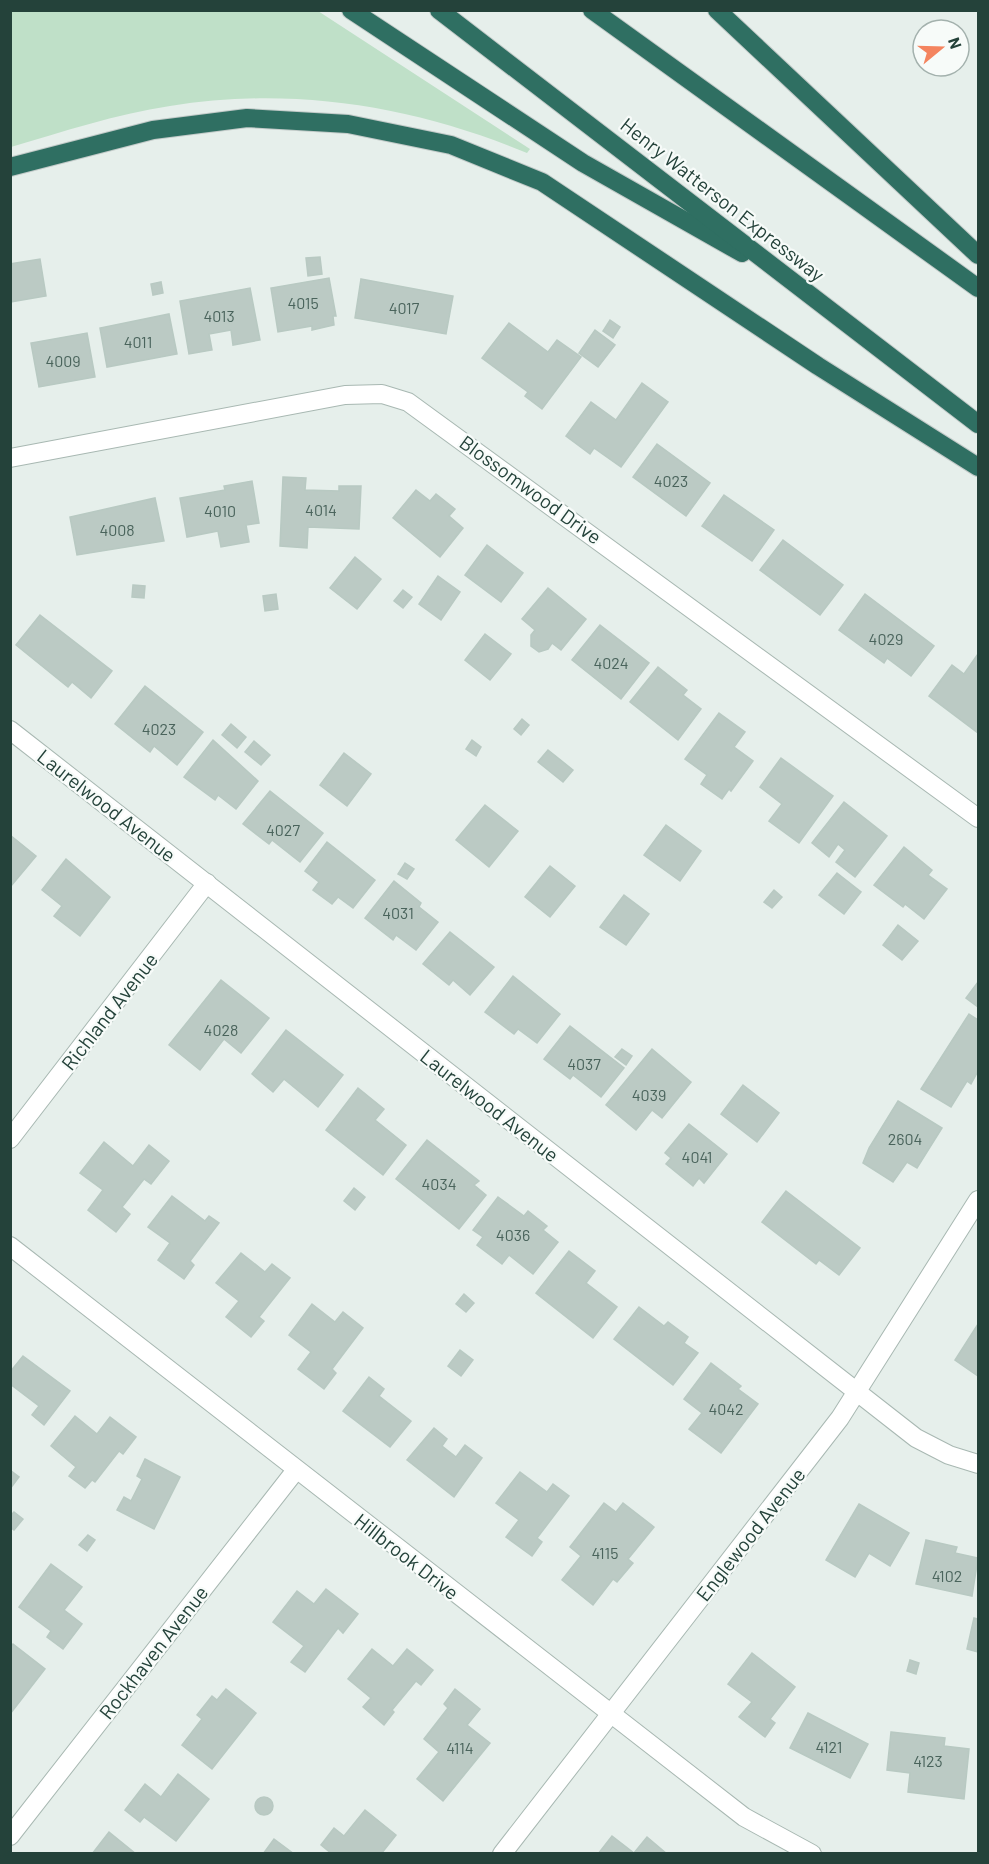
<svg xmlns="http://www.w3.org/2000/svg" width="989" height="1864" viewBox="0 0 989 1864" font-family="Barlow,sans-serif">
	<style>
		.green { fill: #bfe0c8 }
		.building { fill: #bbcac4; stroke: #b8c9c2; stroke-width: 1.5 }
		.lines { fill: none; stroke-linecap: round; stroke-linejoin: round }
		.minor-casing { stroke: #a8b8b2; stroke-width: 20 }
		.highway-casing { stroke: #c2cac8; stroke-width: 20 }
		.minor { stroke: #fff; stroke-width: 18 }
		.highway { stroke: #2f6f62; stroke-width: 18 }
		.labels { text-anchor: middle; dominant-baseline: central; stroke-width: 4.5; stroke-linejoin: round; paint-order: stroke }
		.number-label { font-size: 16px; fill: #4a645c }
		.street-label { font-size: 20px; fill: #24423a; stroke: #f7fbf9 }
	</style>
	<rect width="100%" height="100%" fill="#e6efeb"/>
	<path class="green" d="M318,11L530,149L527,153C414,106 292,86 170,106C116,114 62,132 11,147V11Z"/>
	<g class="building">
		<path d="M320,257L322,274L308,276L306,258Z"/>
		<path d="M40,259L46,296L10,302V264Z"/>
		<path d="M329,278L336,316H333L334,325L312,330V326L278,332L271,288Z"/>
		<path d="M361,279L453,296L446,334L355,318Z"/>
		<path d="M161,282L163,293L153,295L151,284Z"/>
		<path d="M250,288L260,340L233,345L231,330L209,334L212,350L189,354L180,301Z"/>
		<path d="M169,314L177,354L107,367L100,328Z"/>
		<path d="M610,320L620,327L613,338L603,331Z"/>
		<path d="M509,323L548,352L557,340L581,357L542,409L525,396L528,392L482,358Z"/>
		<path d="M595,330L615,345L598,367L579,353Z"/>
		<path d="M87,333L95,377L39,387L31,343Z"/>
		<path d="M642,383L668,402L621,467L594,448L590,454L566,436L591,402L616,420Z"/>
		<path d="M657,444L710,483L686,516L633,477Z"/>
		<path d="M283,477L306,478L305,490L339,491V486H361L359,529L308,527L307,548L280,546Z"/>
		<path d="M252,481L259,523L246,525L249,542L221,547L218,531L187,537L180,498L225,490L224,486Z"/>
		<path d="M416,490L430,501L436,494L455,509L449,516L463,528L440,557L393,518Z"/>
		<path d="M724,495L774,530L752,561L702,526Z"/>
		<path d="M155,498L164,541L77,555L70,517Z"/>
		<path d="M783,540L843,585L820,615L760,570Z"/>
		<path d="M487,545L523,573L501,602L465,575Z"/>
		<path d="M355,557L381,579L357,609L330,588Z"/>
		<path d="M438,576L460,592L441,620L419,604Z"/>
		<path d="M133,585L145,586L144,598L132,597Z"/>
		<path d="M548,588L586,619L561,650L552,643L548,649L539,652L531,646V635L535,630L522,619Z"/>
		<path d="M403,590L412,597L403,608L394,601Z"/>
		<path d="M276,594L278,609L265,611L263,596Z"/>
		<path d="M865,594L934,646L911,676L887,658L884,663L839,630Z"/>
		<path d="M40,615L112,671L91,698L72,682L68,687L16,645Z"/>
		<path d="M600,625L649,663L621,699L572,660Z"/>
		<path d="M485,634L511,654L490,680L465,660Z"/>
		<path d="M978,654V733L929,696L952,665L964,674Z"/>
		<path d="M658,667L687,690L683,695L701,709L678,740L630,702Z"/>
		<path d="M145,686L203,732L177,765L154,746L150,752L115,724Z"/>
		<path d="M719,713L745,732L734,747L753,761L731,791L729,789L722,799L701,784L707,775L685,759Z"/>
		<path d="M522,719L529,725L521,735L514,729Z"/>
		<path d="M231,724L246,737L237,748L222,735Z"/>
		<path d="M213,740L258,781L236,809L218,795L215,800L184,777Z"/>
		<path d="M472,740L481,747L476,756L466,749Z"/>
		<path d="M254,741L270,755L261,765L245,752Z"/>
		<path d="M548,750L573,770L563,782L538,762Z"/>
		<path d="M344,753L371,774L347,806L320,785Z"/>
		<path d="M781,758L833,796L799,843L769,821L782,804L760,787Z"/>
		<path d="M270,791L323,833L300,862L272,840L269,844L243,824Z"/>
		<path d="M844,802L887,836L855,877L836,862L845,850L838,844L829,857L812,843Z"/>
		<path d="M485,805L518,831L489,867L456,840Z"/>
		<path d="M666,825L701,851L680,881L644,855Z"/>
		<path d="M10,835L36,856L11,886H10Z"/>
		<path d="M327,842L375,880L353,908L338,897L332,904L313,890L319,882L305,871Z"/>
		<path d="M904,847L932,870L928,875L947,889L924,919L905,904L903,907L874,885Z"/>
		<path d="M66,859L110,897L80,936L54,916L62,906L42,890Z"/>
		<path d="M405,863L414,869L407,879L398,874Z"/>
		<path d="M550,866L575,886L550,917L525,897Z"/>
		<path d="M837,873L861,892L844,914L819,895Z"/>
		<path d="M394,881L421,903L419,907L438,922L416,950L396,935L393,940L365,918Z"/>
		<path d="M774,890L782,897L772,908L764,902Z"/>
		<path d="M624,895L649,914L626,945L600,927Z"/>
		<path d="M898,925L918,941L902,960L883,945Z"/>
		<path d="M450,932L494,967L470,995L453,980L449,985L423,964Z"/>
		<path d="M513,976L560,1014L537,1043L518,1029L514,1034L485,1012Z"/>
		<path d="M221,980L269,1018L241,1053L224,1039L200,1070L169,1045Z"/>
		<path d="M978,982V1007L966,998Z"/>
		<path d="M969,1014L978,1020V1071L971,1084L967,1081L951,1107L921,1089Z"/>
		<path d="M570,1026L624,1068L601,1097L573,1075L570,1079L544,1059Z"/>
		<path d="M286,1030L343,1075L318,1107L284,1079L273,1092L252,1074Z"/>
		<path d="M622,1049L632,1056L626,1065L615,1057Z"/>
		<path d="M652,1049L691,1082L662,1118L652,1110L636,1130L606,1105Z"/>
		<path d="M743,1085L779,1113L757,1142L721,1114Z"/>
		<path d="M358,1088L384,1109L375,1120L406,1145L383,1175L326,1130Z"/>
		<path d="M898,1101L942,1128L917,1168L907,1162L893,1182L863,1163L869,1148Z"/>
		<path d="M689,1124L727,1154L704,1183L699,1178L693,1186L666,1164L671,1158L665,1153Z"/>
		<path d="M427,1140L479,1181L474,1185L486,1195L459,1229L396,1179Z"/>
		<path d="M104,1142L133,1166L149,1145L169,1161L151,1184L144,1179L122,1207L130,1214L116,1232L88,1210L103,1190L80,1173Z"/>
		<path d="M354,1188L365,1197L355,1210L344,1201Z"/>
		<path d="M786,1191L860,1248L839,1275L819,1260L816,1264L762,1222Z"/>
		<path d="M172,1196L205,1221L209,1216L219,1223L190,1261L194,1265L184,1279L158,1260L170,1243L148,1227Z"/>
		<path d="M498,1197L524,1216L528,1211L547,1226L543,1230L558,1242L533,1274L509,1255L502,1264L477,1245L483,1237L473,1230Z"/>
		<path d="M569,1251L595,1271L586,1283L617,1307L593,1338L536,1293Z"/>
		<path d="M241,1253L265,1272L272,1264L290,1278L259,1317L264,1321L251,1337L226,1317L239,1301L216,1283Z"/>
		<path d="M464,1294L474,1303L466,1312L456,1304Z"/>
		<path d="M312,1304L335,1322L343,1312L363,1328L332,1369L336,1373L324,1389L298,1369L311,1352L289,1335Z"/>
		<path d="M639,1307L664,1326L668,1322L688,1337L684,1343L698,1353L673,1385L614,1339Z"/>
		<path d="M978,1324V1376L955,1360Z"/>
		<path d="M460,1350L473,1360L461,1376L448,1366Z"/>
		<path d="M23,1356L70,1391L44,1425L32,1415L39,1406L10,1384V1372Z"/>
		<path d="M711,1363L741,1386L738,1389L758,1404L721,1453L689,1429L702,1413L684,1399Z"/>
		<path d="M369,1377L384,1389L379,1396L411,1421L390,1447L343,1411Z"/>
		<path d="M75,1416L97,1434L110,1417L136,1437L123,1454L119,1451L95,1482L92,1480L85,1488L69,1476L76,1467L51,1446Z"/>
		<path d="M434,1428L447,1439L442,1446L456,1457L465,1445L482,1458L454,1497L407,1460Z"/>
		<path d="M145,1459L180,1477L154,1529L117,1510L124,1497L131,1501L142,1479L137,1476Z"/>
		<path d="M10,1470L19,1477L10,1489Z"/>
		<path d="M520,1472L547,1492L553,1484L569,1496L537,1538L542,1542L532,1556L506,1537L519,1520L496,1503Z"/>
		<path d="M604,1503L616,1512L623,1503L654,1527L628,1559L633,1563L617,1582L613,1579L593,1605L562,1580L581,1556L570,1547Z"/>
		<path d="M859,1504L909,1533L890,1566L869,1553L855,1577L826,1560Z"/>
		<path d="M14,1512L23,1519L14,1530L10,1527V1516Z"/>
		<path d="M88,1535L95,1540L87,1551L79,1545Z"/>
		<path d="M926,1540L957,1547L955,1553L978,1558L972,1596L916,1584Z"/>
		<path d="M51,1564L82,1587L64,1610L82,1624L63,1649L47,1637L51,1631L19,1607Z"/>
		<path d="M326,1589L358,1614L343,1633L338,1628L305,1672L291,1662L304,1646L273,1622L297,1591L314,1604Z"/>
		<path d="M974,1618L978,1619V1652L967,1649Z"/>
		<path d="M13,1644L45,1669L10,1714V1647Z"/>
		<path d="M372,1649L393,1666L407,1649L433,1670L421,1685L416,1681L392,1710L394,1712L384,1725L363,1707L371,1698L348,1679Z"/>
		<path d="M752,1653L795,1687L770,1719L775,1723L765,1737L739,1717L752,1702L728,1684Z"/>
		<path d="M910,1660L919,1663L916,1674L907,1671Z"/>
		<path d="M226,1689L256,1713L212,1769L182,1745L202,1719L197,1715L212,1696L217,1700Z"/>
		<path d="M455,1689L480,1709L467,1725L490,1743L443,1801L417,1779L439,1752L424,1739L448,1708L444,1704Z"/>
		<path d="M808,1713L868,1744L850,1778L790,1748Z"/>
		<path d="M891,1732L945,1738L944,1746L969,1749L964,1799L908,1792L910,1773L887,1770Z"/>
		<path d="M178,1774L209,1799L176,1841L144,1817L140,1822L125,1810L145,1784L161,1797Z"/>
		<circle cx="264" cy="1806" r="9"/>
		<path d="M365,1810L396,1835L381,1854H332L321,1845L334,1828L344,1836Z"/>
		<path d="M109,1832L136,1854H92Z"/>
		<path d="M612,1836L634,1853L647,1837L667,1854H598Z"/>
		<path d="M274,1839L294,1854H263Z"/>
	</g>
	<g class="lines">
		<defs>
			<g id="minor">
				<path d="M10,458L345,395L382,394L408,402L978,818"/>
				<path d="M10,730L916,1438L949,1455L978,1464"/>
				<path d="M10,1139L207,883"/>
				<path d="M10,1246L744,1817L812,1854"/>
				<path d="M10,1836L296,1470"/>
				<path d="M502,1854L840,1418L978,1200"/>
			</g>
			<g id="highway">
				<path d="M351,10L583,163L742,253"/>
				<path d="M439,10L978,424"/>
				<path d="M592,10L978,288"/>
				<path d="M717,10L978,255"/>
				<path d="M10,167L153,130L247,118L348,124L451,145L542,182L818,366L978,467"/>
			</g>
		</defs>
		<use href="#minor" class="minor-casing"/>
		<use href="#highway" class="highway-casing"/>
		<use href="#minor" class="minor"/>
		<use href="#highway" class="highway"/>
	</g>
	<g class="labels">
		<g class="number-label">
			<text x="303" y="302">4015</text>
			<text x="404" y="307">4017</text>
			<text x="219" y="315">4013</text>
			<text x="138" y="341">4011</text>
			<text x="63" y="360">4009</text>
			<text x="671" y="480">4023</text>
			<text x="321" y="509">4014</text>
			<text x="220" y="510">4010</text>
			<text x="117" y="529">4008</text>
			<text x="886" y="638">4029</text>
			<text x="611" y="662">4024</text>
			<text x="159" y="728">4023</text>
			<text x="283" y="829">4027</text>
			<text x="398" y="912">4031</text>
			<text x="221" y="1029">4028</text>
			<text x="584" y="1063">4037</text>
			<text x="649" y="1094">4039</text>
			<text x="905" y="1138">2604</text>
			<text x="697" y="1156">4041</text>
			<text x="439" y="1183">4034</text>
			<text x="513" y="1234">4036</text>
			<text x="726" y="1408">4042</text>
			<text x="605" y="1552">4115</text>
			<text x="947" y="1575">4102</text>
			<text x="829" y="1746">4121</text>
			<text x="460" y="1747">4114</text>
			<text x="928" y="1760">4123</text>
		</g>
		<g class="street-label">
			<text transform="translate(723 199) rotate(38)">Henry Watterson Expressway</text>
			<text transform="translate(531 489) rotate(36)">Blossomwood Drive</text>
			<text transform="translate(107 805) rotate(38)">Laurelwood Avenue</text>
			<text transform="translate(109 1011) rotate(-52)">Richland Avenue</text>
			<text transform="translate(490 1105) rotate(38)">Laurelwood Avenue</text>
			<text transform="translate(750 1534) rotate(-52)">Englewood Avenue</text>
			<text transform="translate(407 1556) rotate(38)">Hillbrook Drive</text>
			<text transform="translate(153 1652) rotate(-52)">Rockhaven Avenue</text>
		</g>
	</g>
	<rect width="989" height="1864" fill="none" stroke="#24423a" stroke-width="24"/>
	<g transform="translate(941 48) rotate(71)"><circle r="28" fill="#f7fbf9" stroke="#a3b1ad" stroke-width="1.5"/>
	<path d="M0-4.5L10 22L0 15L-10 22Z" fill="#f4845f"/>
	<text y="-9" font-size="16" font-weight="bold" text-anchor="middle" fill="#24423a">N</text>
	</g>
</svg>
